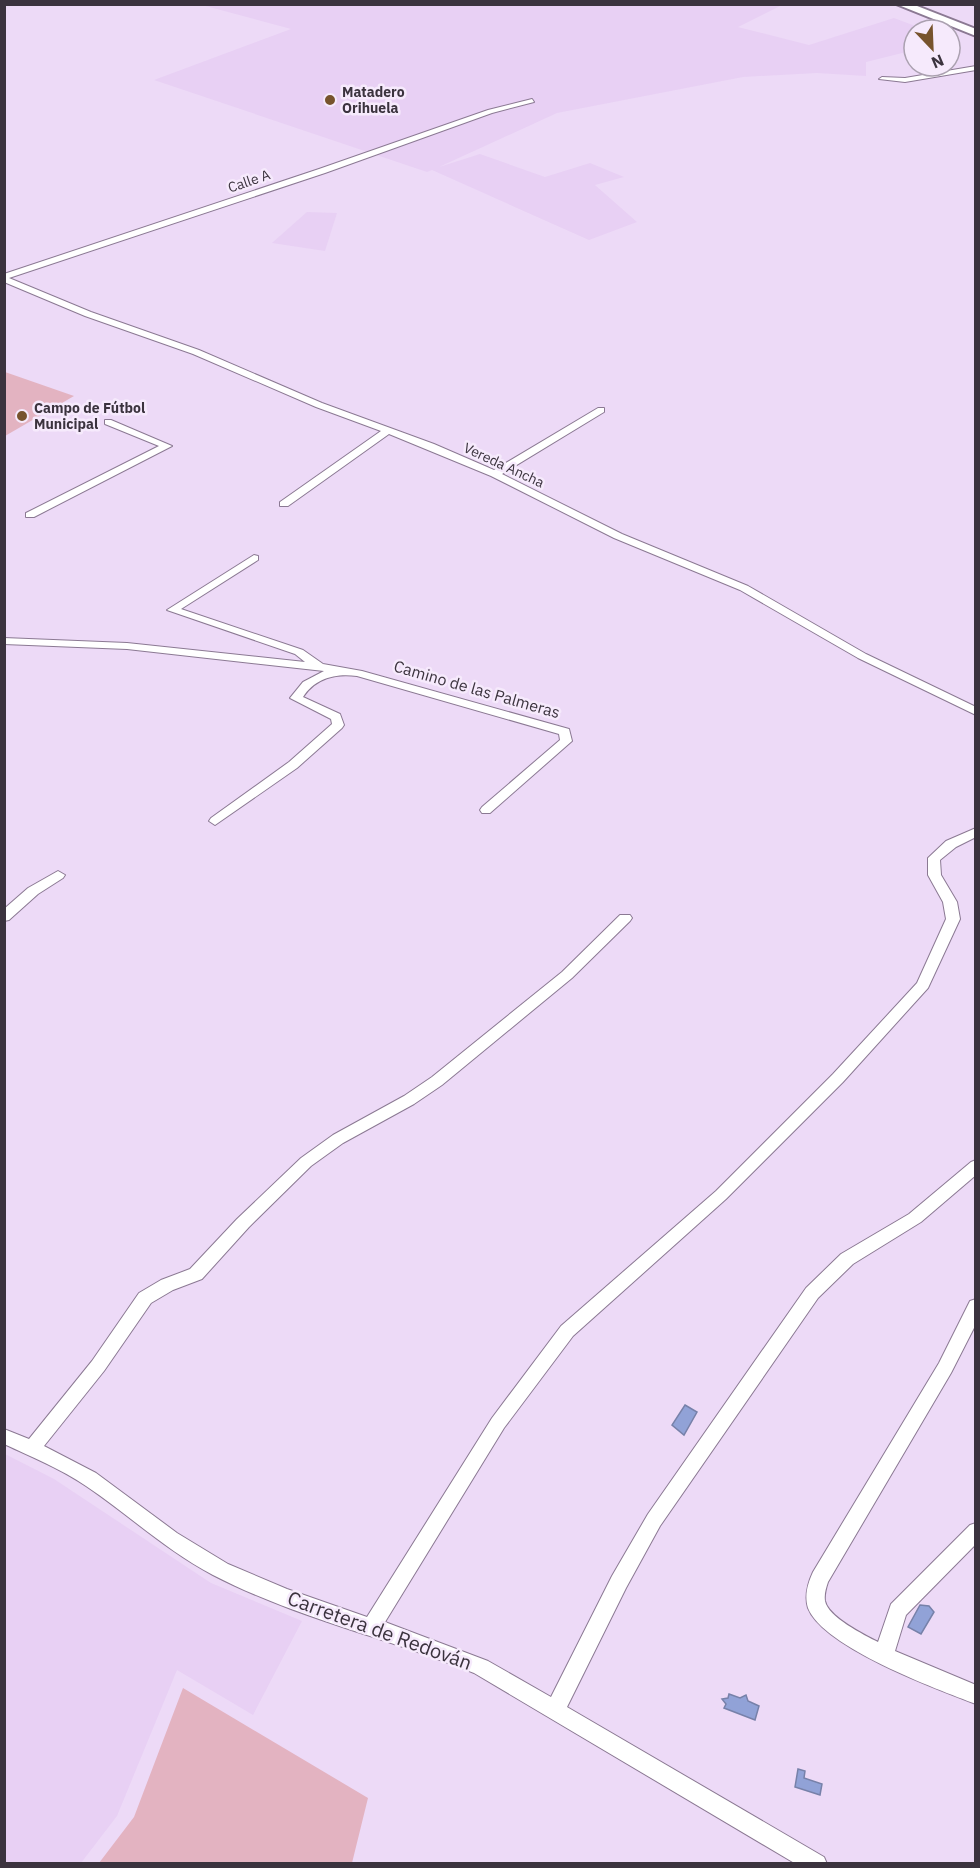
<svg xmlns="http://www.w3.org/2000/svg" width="980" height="1868" viewBox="0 0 980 1868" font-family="'IBM Plex Sans',sans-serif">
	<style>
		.built { fill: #e8d0f4 }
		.green { fill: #e3b3c1 }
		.water { fill: #91a2d7; stroke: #7781a9; stroke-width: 1.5 }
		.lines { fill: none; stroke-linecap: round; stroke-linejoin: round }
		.minor-casing { stroke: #8b7993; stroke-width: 2 }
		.trunk-casing { stroke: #8b7993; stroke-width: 4 }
		.minor { fill: #fff; fill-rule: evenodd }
		.trunk { fill: #fff; fill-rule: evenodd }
		.poi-dot { fill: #77532d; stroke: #f6eafc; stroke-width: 2 }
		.labels { text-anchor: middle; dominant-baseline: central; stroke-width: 5; stroke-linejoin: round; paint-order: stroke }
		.far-poi-label { font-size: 14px; font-weight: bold; fill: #3b333e; stroke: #f6eafc; text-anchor: start }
		.far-street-label { font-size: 14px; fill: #3b333e; stroke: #f6eafc }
		.street-label { font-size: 16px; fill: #3b333e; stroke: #f6eafc }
		.near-street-label { font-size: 20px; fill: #3b333e; stroke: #f6eafc }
	</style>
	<rect width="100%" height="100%" fill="#eddaf7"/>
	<g class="built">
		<path d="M784,4L738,27L809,45L894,18L926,30H914V50L866,62V76L817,73L743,77L557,113L439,167L480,154L545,177L590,163L624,177L595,185L637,222L589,240L432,170L427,172L154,80L291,29L202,5Z"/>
		<path d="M307,212L337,213L325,251L272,243Z"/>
		<path d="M5,1454L54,1479L211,1583L302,1621L253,1715L177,1670L117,1816L81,1863H5Z"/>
	</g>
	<g class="green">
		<path d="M5,372L74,396L5,436Z"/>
		<path d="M183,1688L368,1798L352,1863H99L134,1817Z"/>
	</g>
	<g class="water">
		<path d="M685,1405L697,1412L684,1435L672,1425Z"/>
		<path d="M920,1605L929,1606L934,1612L921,1634L908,1627Z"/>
		<path d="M729,1694L740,1698L746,1695L748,1701L759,1706L755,1720L724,1708L726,1704L722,1699L728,1698Z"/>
		<path d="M798,1769L805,1771L804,1778L822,1784L820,1795L795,1787Z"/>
	</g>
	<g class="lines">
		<defs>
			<g id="minor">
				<path d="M976,66V70L905,82L879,79L882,77L905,78Z"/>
				<path d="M532,99L534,102L492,113L325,173L9,278L91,312L199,350L322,403L434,444L494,470L598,408H604V412L502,474L622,534L748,586L866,654L976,707V715L858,658L740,590L614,538L491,476L389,434L288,506H280V502L381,431L316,407L193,354L85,316L4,282V274L319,169L488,110Z"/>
				<path d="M105,420H111L172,446L34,517H26V513L159,446L105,424Z"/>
				<path d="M254,555L258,556V560L181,609L303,650L323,664L362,671L569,729L572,741L490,813H482L480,810L482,807L560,740L559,734L357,676C336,673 315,678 303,697L340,714L344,725L342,728L297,768L215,825L209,821L211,818L289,762L332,724L331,719L290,698L303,682L324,671L127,649L4,644V638L127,643L305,662L295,654L167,610Z"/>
				<path d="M976,828V837L956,847L940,860L941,875L957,902L960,919L928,988L843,1082L726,1199L573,1336L504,1428L385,1622L488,1661L551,1697L612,1576L648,1514L806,1288L841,1254L909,1214L971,1162L976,1160V1175L921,1222L853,1264L818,1298L660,1526L626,1588L567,1707L824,1857L827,1864H796L474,1673C388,1638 296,1618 213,1575C167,1551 129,1515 86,1486C61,1469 32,1457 4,1444V1429L29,1439L92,1361L139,1293L161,1280L190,1269L237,1219L301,1158L333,1135L404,1096L432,1077L562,972L620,915H630L632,918L630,921L572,978L442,1085L414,1104L343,1143L311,1166L249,1227L202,1279L173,1290L151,1303L104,1371L44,1446L96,1473L177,1533L228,1564L287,1589L367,1617L492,1418L561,1326L716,1191L833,1074L917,983L946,919L943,902L928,875V858L946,841Z"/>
				<path d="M58,871L65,875L63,878L38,894L9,920L4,921V909L28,888Z"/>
				<path d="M976,1299V1324L951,1373L828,1582C826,1588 824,1594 825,1601C828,1617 864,1635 878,1642L891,1604L970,1525L976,1523V1544L906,1615L895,1651L976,1685V1704C936,1689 823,1647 808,1608C804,1595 808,1583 813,1572L939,1363L970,1301Z"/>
			</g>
			<path id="trunk" d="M896,4H912L976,29V36Z"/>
		</defs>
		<use href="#minor" class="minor-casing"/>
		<use href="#trunk" class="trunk-casing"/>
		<use href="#minor" class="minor"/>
		<use href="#trunk" class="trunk"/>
	</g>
	<g class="poi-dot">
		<circle cx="330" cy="100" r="6"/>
		<circle cx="22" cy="416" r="6"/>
	</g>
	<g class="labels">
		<g class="far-poi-label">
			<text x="342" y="92">Matadero<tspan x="342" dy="16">Orihuela</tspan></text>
			<text x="34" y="408">Campo de Fútbol<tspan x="34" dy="16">Municipal</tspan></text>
		</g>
		<g class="far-street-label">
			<text transform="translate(249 181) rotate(-19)">Calle A</text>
			<text transform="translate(504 465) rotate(25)">Vereda Ancha</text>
		</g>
		<g class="street-label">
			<text transform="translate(477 689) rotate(16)">Camino de las Palmeras</text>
		</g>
		<g class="near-street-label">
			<text transform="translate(380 1630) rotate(20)">Carretera de Redován</text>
		</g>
	</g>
	<rect width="980" height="1868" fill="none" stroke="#3b333e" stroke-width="12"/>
	<g transform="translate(932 48) rotate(157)"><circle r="28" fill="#f6eafc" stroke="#aba1b0" stroke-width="1.5"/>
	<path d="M0-4.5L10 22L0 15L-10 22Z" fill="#77532d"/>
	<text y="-9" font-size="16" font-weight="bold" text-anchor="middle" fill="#3b333e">N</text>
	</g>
</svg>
